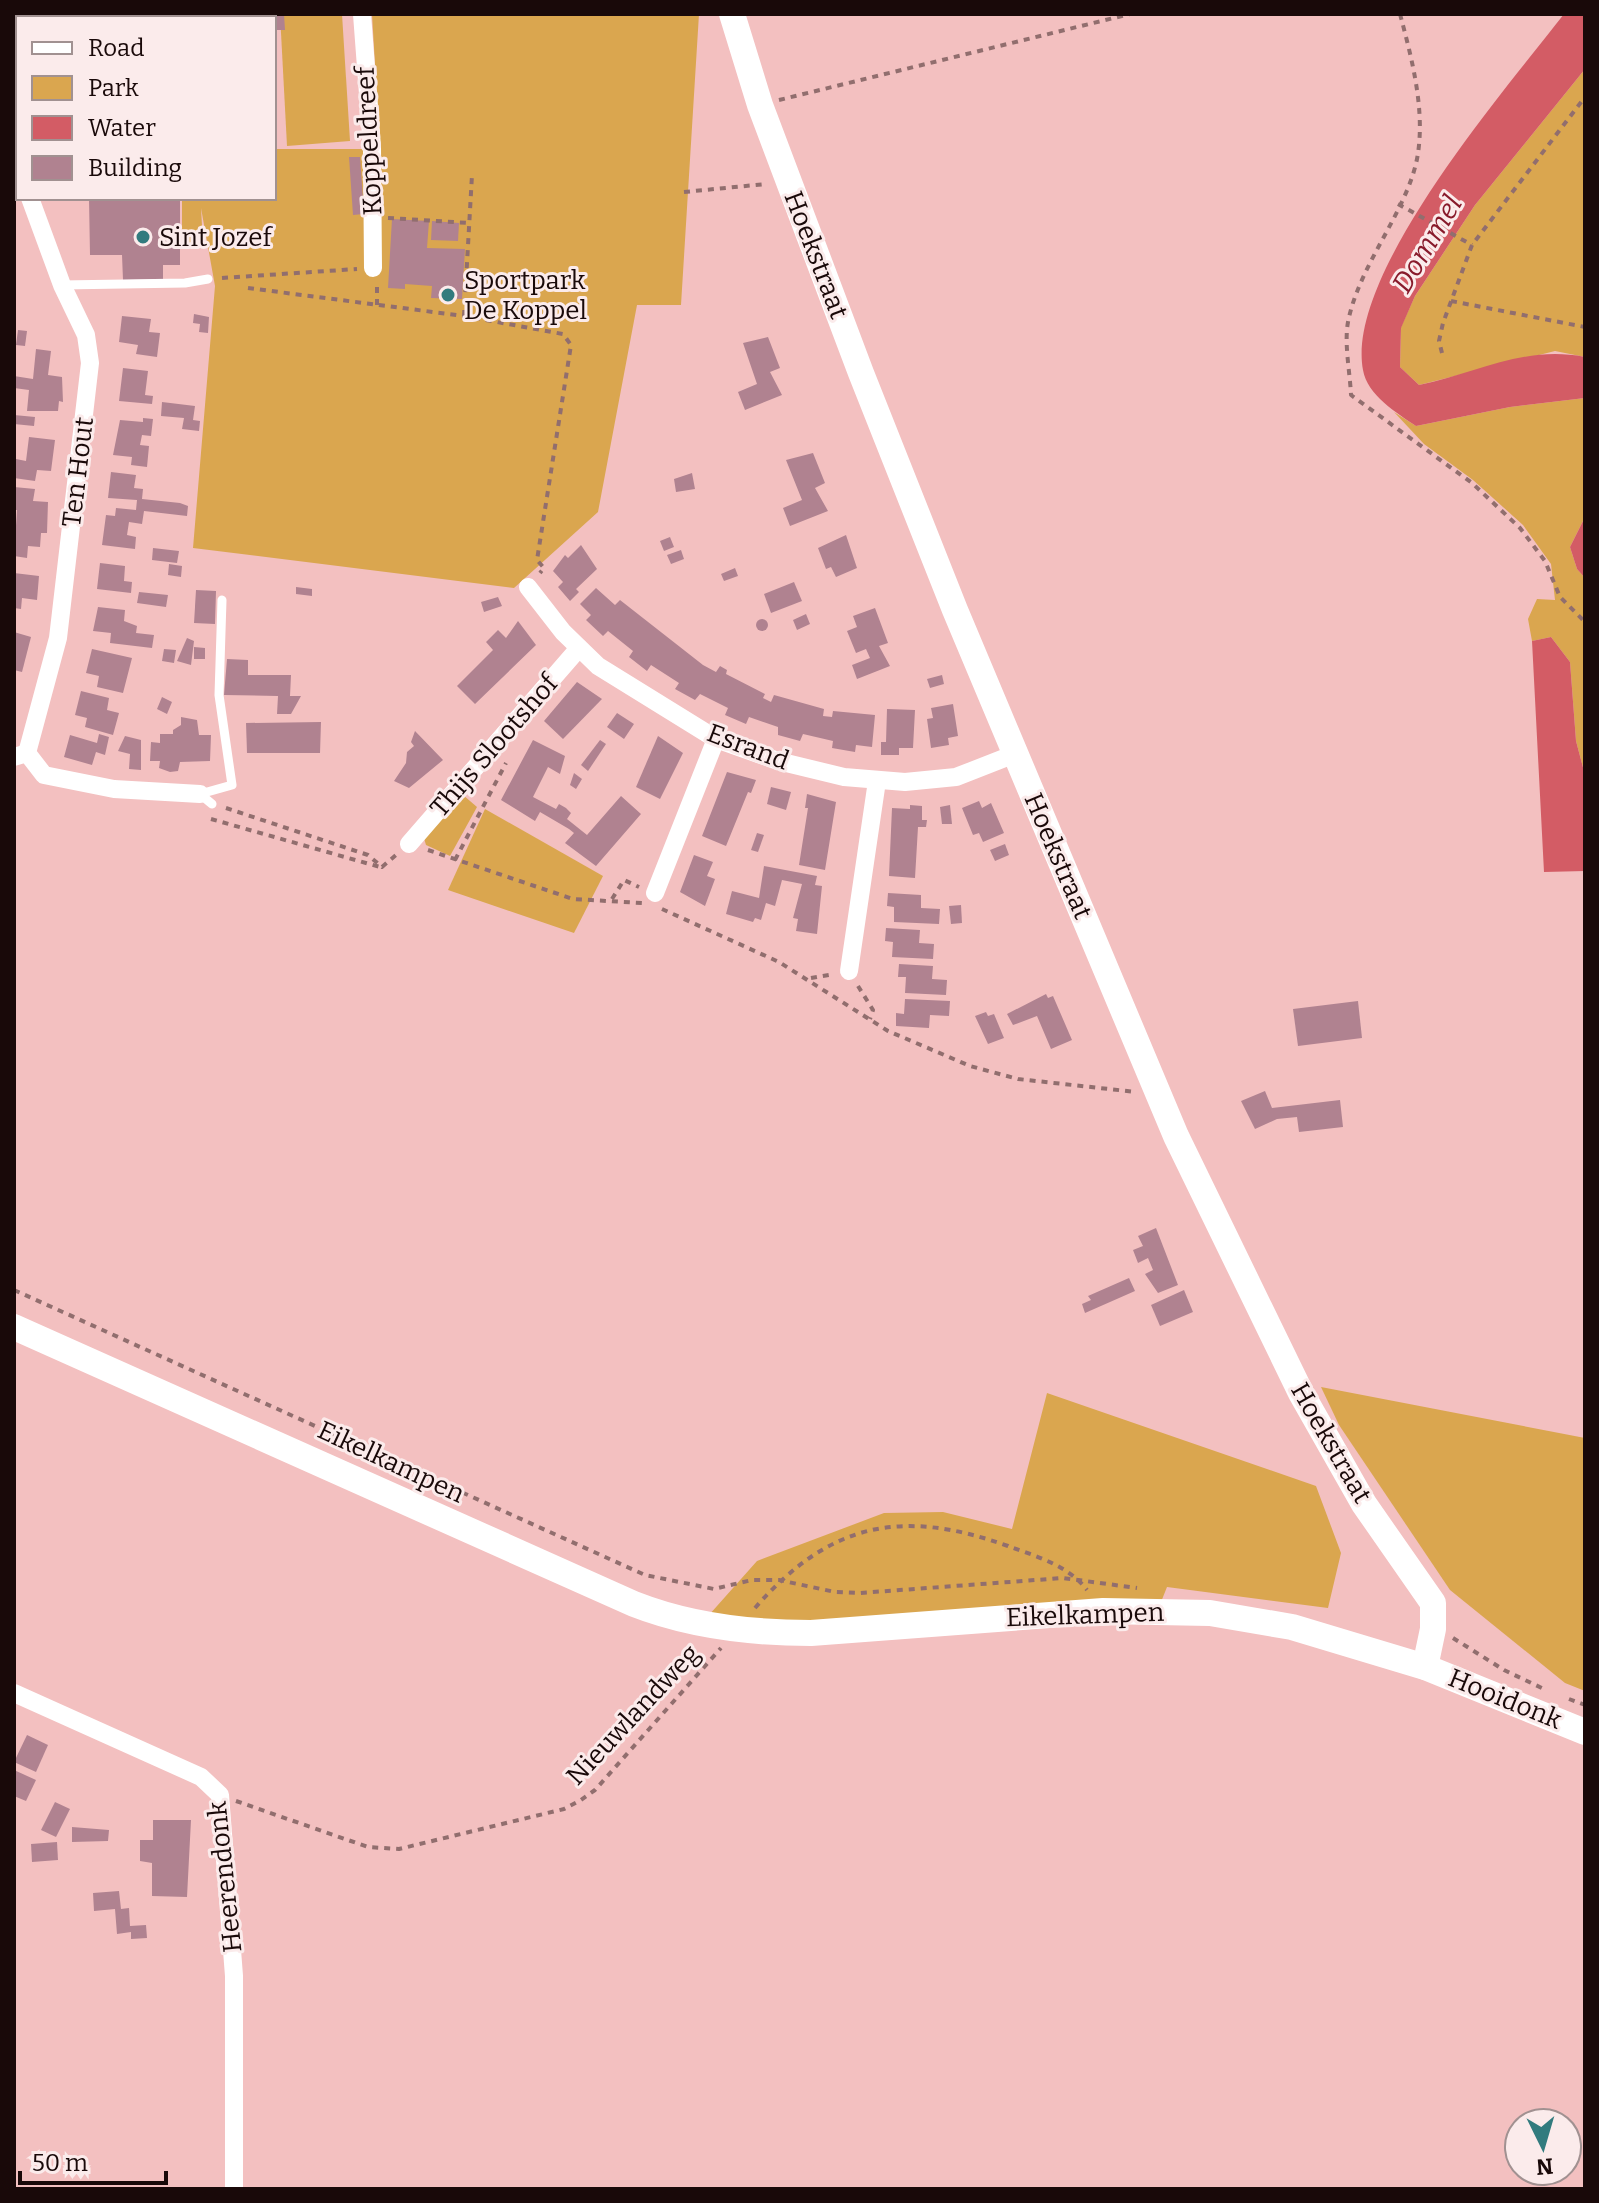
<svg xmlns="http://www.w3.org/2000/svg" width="1599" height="2203" viewBox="0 0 1599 2203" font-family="Bitter,serif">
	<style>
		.green { fill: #daa64f }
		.water { fill: #d35c65 }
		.building { fill: #b08290 }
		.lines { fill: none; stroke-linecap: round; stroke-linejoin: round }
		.path { stroke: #916e6e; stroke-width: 4; stroke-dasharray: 6 6; stroke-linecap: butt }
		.lane { stroke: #fff; stroke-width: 9 }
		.street { stroke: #fff; stroke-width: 18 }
		.secondary { stroke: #fff; stroke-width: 26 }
		.poi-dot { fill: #327b7e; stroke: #fbebeb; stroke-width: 3 }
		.labels { text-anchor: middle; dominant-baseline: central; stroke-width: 6; stroke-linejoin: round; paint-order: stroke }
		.street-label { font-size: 26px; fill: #190909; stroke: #fbebeb }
		.poi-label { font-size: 26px; fill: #190909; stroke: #fbebeb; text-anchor: start }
		.water-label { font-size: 28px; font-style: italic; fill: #881a2b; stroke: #fbebeb }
	</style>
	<rect width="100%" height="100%" fill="#f3c0c0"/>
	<g class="green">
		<path d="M280,14H342L350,141L287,146Z"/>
		<path d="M372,14H699L681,305H637L598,512L514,588L193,548L215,286L201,208L203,243L182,244V198H274V149H380Z"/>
		<path d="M1585,69V357L1555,351L1419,385L1400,367L1401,327L1415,296L1475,205Z"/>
		<path d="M1585,398V517L1570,547L1577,569L1585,578V775L1576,741L1570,662L1551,637L1532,641L1528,619L1537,599L1555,600L1551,564L1523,525L1473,480L1424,444L1394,412L1416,426L1510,407Z"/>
		<path d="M463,795L477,807L450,856L426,845L423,835Z"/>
		<path d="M485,809L603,876L574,933L448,890Z"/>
		<path d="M1321,1387L1585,1438V1691L1565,1683L1450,1590L1339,1425Z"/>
		<path d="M1047,1393L1316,1486L1341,1553L1328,1608L1167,1587L1161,1602L793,1623L709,1615L757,1561L884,1513L943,1512L1012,1529Z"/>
	</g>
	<g class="water">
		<path d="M1564,14H1585V69L1475,205L1415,296L1401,328L1400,367L1419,385C1478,373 1524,345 1585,357V398L1510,407L1416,426C1397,413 1367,395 1363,370C1345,274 1506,89 1564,14Z"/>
		<path d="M1585,517V578L1577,569L1570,547Z"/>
		<path d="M1551,637L1570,662L1576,741L1585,775V871L1544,872L1532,641Z"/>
	</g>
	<g class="building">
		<path d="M276,14H284L285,30H277Z"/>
		<path d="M349,157H360L364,214L353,215Z"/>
		<path d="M89,198H180V265H163V279L123,280L122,255H90Z"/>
		<path d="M392,219L429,221L427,248L465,249L462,299L431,298L432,286L405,284V289L388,288Z"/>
		<path d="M432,221L459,223L458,241L431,240Z"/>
		<path d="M194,314L209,317L208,333L199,332L200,324L193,323Z"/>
		<path d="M122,316L151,319L149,332L160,333L157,357L136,354L138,345L119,342Z"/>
		<path d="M18,330L27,331L25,346L16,345Z"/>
		<path d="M768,337L780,368L770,372L782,395L745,410L738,392L757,384L743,343Z"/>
		<path d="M36,349L51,351L48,375L62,377L63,402L59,401L58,411H27L29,390L14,388V376L33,379Z"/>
		<path d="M123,368L148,371L145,395L153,396L152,404L119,401Z"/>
		<path d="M162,402L195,406L193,420L200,421L199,431L182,429L184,418L161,416Z"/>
		<path d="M14,415L35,417L34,426L14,424Z"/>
		<path d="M143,418L153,419L151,436L142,435L140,445L149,446L147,467L131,465L132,457L113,455L120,420L143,422Z"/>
		<path d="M29,437L55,440L51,471L37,470L35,481L14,478L16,459L26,461Z"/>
		<path d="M813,453L825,483L815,488L828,511L790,526L783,508L802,500L786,460Z"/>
		<path d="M111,472L136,475L134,488L143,489L142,499L180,503L188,506L187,516L144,511L142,524L129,522L127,535L136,537L135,549L102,545L106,515L115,516L116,508L136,510L137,500L108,498Z"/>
		<path d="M692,473L695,489L676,492L674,479Z"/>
		<path d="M14,487L35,489L33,501L48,502L47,533H41L40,547L28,546L27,558L14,556L17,510H14Z"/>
		<path d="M846,535L857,568L836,577L831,567L826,569L818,548Z"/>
		<path d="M670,537L674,547L664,551L660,541Z"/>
		<path d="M581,545L597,569L576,589L579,592L570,601L558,587L563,582L553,571L565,555L568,558Z"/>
		<path d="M153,548L179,551L177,563L152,560Z"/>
		<path d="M681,550L684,559L671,564L667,555Z"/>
		<path d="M100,563L125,566L124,581L132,582L131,593L97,589Z"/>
		<path d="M169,564L182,566L181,577L168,575Z"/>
		<path d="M735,568L738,576L724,581L721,574Z"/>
		<path d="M14,573L39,576L37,600L22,598L21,609L14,608Z"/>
		<path d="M794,582L802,601L771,613L764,594Z"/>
		<path d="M296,587L312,589V596L296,594Z"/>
		<path d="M596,588L615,605L620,600L703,665L716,672L720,666L727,670L726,674L765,694L763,698L771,702L774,695L824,709L823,716L832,717L833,711L875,715L872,747L856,745L855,752L832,748L833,741L803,734L800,741L778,735V727L749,717L746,724L725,715L728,708L700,694L695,700L675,689L679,683L651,665L647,671L629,657L633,651L608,631L603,636L586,620L591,615L580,604Z"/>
		<path d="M196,590L216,591L215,624L194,623Z"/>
		<path d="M139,592L168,595L166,607L137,603Z"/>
		<path d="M498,597L502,606L484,612L481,602Z"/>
		<path d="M98,607L125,610L124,621L137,626L136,633L154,635L152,648L110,643L111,633L93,631Z"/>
		<path d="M875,608L888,643L879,646L890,666L857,679L852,665L870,658L866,649L856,653L847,631L857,627L853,616Z"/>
		<path d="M806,614L810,624L797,630L793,620Z"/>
		<circle cx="762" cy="625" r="6"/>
		<path d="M518,621L536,645L475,704L457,686L493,650L486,642L498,630L506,638Z"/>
		<path d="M14,632L31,637L22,672L14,670Z"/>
		<path d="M187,638L194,641L191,665L177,661Z"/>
		<path d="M194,647L205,648V659H194Z"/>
		<path d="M92,649L132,658L123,693L97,687L99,676L86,673Z"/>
		<path d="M164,649L176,650L174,663L162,661Z"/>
		<path d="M227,659L248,660V675H291L290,696H301L291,714H277L278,696L224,695Z"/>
		<path d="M942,675L944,684L930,688L927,679Z"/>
		<path d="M577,682L602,699L563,739L544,721Z"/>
		<path d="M81,691L109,698L107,710L119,713L113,735L85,727L87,718L75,715Z"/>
		<path d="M162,697L172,702L167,714L157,709Z"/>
		<path d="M953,704L958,736L948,738L949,745L931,748L927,719L933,718L931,708Z"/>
		<path d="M887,709L915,710L913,748H899V755H881V742H886Z"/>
		<path d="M617,713L634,724L624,739L607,727Z"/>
		<path d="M181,717L197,720L199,735H211L210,761L180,762L178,771L170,772L159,768L160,761H150L151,742L160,743V734H173V730L181,725Z"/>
		<path d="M321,722L320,753H247L246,723Z"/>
		<path d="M415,731L443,760L409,788L394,781L406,763L407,752L414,746L411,742Z"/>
		<path d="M99,734L109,737L105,755L96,752L92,765L64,757L70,735L97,743Z"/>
		<path d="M125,736L141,740V770L129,769L130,754L118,751Z"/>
		<path d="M658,736L683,753L660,799L636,787Z"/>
		<path d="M533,740L565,756L560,774L548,767L533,797L556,809L559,804L566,808L571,813L567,819L587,835L621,796L641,814L596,866L565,843L574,833L569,829L540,812L535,821L501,800Z"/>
		<path d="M600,740L606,744L588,771L581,765Z"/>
		<path d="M727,772L756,780L751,793L748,792L726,846L702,836Z"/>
		<path d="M574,773L582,779L576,789L570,785Z"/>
		<path d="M771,787L791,792L786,810L767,804Z"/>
		<path d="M807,794L836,802L825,870L799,865L808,808H805Z"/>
		<path d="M979,801L982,808L991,803L1004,833L983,842L979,833L973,835L962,808Z"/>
		<path d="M910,805L922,806V820H927L926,827H918L915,878L889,876L892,808L910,809Z"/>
		<path d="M950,805L952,824H942L940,807Z"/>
		<path d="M757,833L764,835L758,852L751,850Z"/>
		<path d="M1005,844L1009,855L995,861L990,850Z"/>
		<path d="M694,855L713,862L707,876L715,879L705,906L680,892Z"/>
		<path d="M764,866L817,876L815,885L822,886L817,934L796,931L798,919L793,918L802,884L782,880L775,906L766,903L761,920L755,918L753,922L726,914L732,891L759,898Z"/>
		<path d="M888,893L921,895V908L940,909L939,924L894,922V907L887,906Z"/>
		<path d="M961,905L962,923L951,924L949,906Z"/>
		<path d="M886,928L920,930L919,943L934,944L933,959L892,957L893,942L885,941Z"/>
		<path d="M899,964L933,966L932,979L947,980L946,995L905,993L906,977H898Z"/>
		<path d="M1046,994L1048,998L1053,996L1072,1040L1051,1049L1037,1016L1013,1025L1007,1014Z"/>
		<path d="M905,999L950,1001L949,1016L930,1015L929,1028L896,1026V1013L904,1014Z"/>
		<path d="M1358,1001L1362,1038L1298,1046L1293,1009Z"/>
		<path d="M986,1012L988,1016L994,1014L1004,1038L988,1044L975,1016Z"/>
		<path d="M1265,1091L1272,1108L1340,1100L1343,1127L1299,1132L1297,1117L1277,1119L1255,1129L1241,1101Z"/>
		<path d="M1156,1228L1178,1285L1158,1293L1145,1274L1153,1270L1148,1258L1138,1263L1133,1250L1143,1246L1138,1236Z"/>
		<path d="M1129,1278L1135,1291L1085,1313L1082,1304L1091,1300L1088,1296Z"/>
		<path d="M1184,1290L1193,1312L1160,1326L1151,1305Z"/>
		<path d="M27,1735L48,1745L36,1772L14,1762Z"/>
		<path d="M14,1770L36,1780L26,1801L14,1796Z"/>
		<path d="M55,1802L70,1809L56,1837L41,1830Z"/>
		<path d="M153,1820H191L187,1897L152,1896V1863L140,1861V1840H153Z"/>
		<path d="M72,1827L109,1830L108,1841L72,1842Z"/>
		<path d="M57,1842L58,1860L32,1862L31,1844Z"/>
		<path d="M119,1891L121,1909L129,1908L130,1926L146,1925L147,1938L131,1939V1932L117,1934L115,1909L94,1911L93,1893Z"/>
	</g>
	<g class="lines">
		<g class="path">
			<path d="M59,14V18"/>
			<path d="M1400,14C1412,59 1426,112 1417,159C1406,213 1359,265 1348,322C1344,344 1350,372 1351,395L1472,483L1520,528L1545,561L1560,597L1585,622"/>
			<path d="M779,100L1130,14"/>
			<path d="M14,138L18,135"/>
			<path d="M684,192L766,184"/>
			<path d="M1398,204L1472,245"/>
			<path d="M388,218L470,223"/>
			<path d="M222,278L357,269"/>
			<path d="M248,288L464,316L563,334L571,345L537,560L544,568L540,573"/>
			<path d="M1451,301L1585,327"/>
			<path d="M377,305V283"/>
			<path d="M464,316L472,175"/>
			<path d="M1442,353L1439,341L1443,323L1472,245L1585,97"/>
			<path d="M226,808L368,855L382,867L396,855"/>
			<path d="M211,819L380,867"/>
			<path d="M428,850L573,899L642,903"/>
			<path d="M455,860L506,763"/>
			<path d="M612,899L624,880L639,887"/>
			<path d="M662,909L779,962L888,1031L970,1066L1018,1079L1136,1092"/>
			<path d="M811,978L834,974"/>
			<path d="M858,986L873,1010L870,1019"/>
			<path d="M14,1290L645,1575L714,1589L752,1580H779L835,1592L860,1593L1063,1578L1137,1588"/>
			<path d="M755,1608C830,1522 902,1508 1008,1546C1036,1556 1069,1566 1087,1590"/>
			<path d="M1453,1638L1504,1670L1546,1690"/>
			<path d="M1569,1699L1585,1705"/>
			<path d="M236,1801L368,1847L399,1849L564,1809L581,1800L595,1790L721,1648"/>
		</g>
		<g class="lane">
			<path d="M62,285L185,283L208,279"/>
			<path d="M212,804L200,794L232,785L219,695L222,600"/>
		</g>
		<g class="street">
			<path d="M362,14L372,147L373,268"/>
			<path d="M14,185H18"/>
			<path d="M528,587L563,632L598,666L716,739L778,761L844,777L905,782L956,777L1015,754"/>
			<path d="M27,753L58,638L90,363L86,335L62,285L30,198"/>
			<path d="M14,757L27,753L44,775L114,789L200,794"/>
			<path d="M409,844L579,648"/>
			<path d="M655,893L716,739"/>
			<path d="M849,971L877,781"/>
			<path d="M14,1693L201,1777L220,1795L234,1976V2189"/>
		</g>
		<g class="secondary">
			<path d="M732,14L760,105L861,373L955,610L1176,1136L1301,1393L1364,1504L1433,1603V1629L1425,1667"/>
			<path d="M14,1327L634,1604C690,1626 750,1633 811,1633L1103,1611L1210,1613L1292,1627L1425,1667L1585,1732"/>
		</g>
	</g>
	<g class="poi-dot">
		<circle cx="143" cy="237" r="8"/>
		<circle cx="448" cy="295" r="8"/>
	</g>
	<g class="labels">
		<g class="street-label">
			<text transform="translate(369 141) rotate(-93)">Koppeldreef</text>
			<text transform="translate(816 255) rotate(69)">Hoekstraat</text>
			<text transform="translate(78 472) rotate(-83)">Ten Hout</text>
			<text transform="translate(494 746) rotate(-49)">Thijs Slootshof</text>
			<text transform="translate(748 747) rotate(21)">Esrand</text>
			<text transform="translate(1058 856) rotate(67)">Hoekstraat</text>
			<text transform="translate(1331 1443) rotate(60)">Hoekstraat</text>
			<text transform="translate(391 1462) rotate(25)">Eikelkampen</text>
			<text transform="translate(1085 1615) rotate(-2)">Eikelkampen</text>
			<text transform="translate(1505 1699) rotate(22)">Hooidonk</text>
			<text transform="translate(633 1715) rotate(-47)">Nieuwlandweg</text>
			<text transform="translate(225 1877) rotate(-96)">Heerendonk</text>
		</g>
		<g class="poi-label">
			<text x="159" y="237">Sint Jozef</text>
			<text x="464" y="280">Sportpark<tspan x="464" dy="30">De Koppel</tspan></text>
		</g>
		<g class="water-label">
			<text transform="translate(1427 244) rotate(-59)">Dommel</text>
		</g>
	</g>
	<rect width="1599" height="2203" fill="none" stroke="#190909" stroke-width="32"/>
	<rect x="16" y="16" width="260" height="184" fill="#fbebeb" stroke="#a19191" stroke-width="2"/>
	<rect x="32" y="42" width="40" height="12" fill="#ffffff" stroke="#a19191" stroke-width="2"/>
	<text x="88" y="56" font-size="24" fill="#190909">Road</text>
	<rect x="32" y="76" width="40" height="24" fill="#daa64f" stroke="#a19191" stroke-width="2"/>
	<text x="88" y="96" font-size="24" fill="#190909">Park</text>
	<rect x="32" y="116" width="40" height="24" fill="#d35c65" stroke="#a19191" stroke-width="2"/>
	<text x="88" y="136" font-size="24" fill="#190909">Water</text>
	<rect x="32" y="156" width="40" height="24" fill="#b08290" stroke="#a19191" stroke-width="2"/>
	<text x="88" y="176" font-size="24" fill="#190909">Building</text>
	<g transform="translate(1543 2147) rotate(175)"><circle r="38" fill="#fbebeb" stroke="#a19191" stroke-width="2"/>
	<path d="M0-6L14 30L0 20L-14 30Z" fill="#327b7e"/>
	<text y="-12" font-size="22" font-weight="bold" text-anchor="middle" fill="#190909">N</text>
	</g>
	<path d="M20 2171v12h146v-12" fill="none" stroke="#190909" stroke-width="4"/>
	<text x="32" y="2171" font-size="24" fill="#190909" stroke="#fbebeb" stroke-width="6" paint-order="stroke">50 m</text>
</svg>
